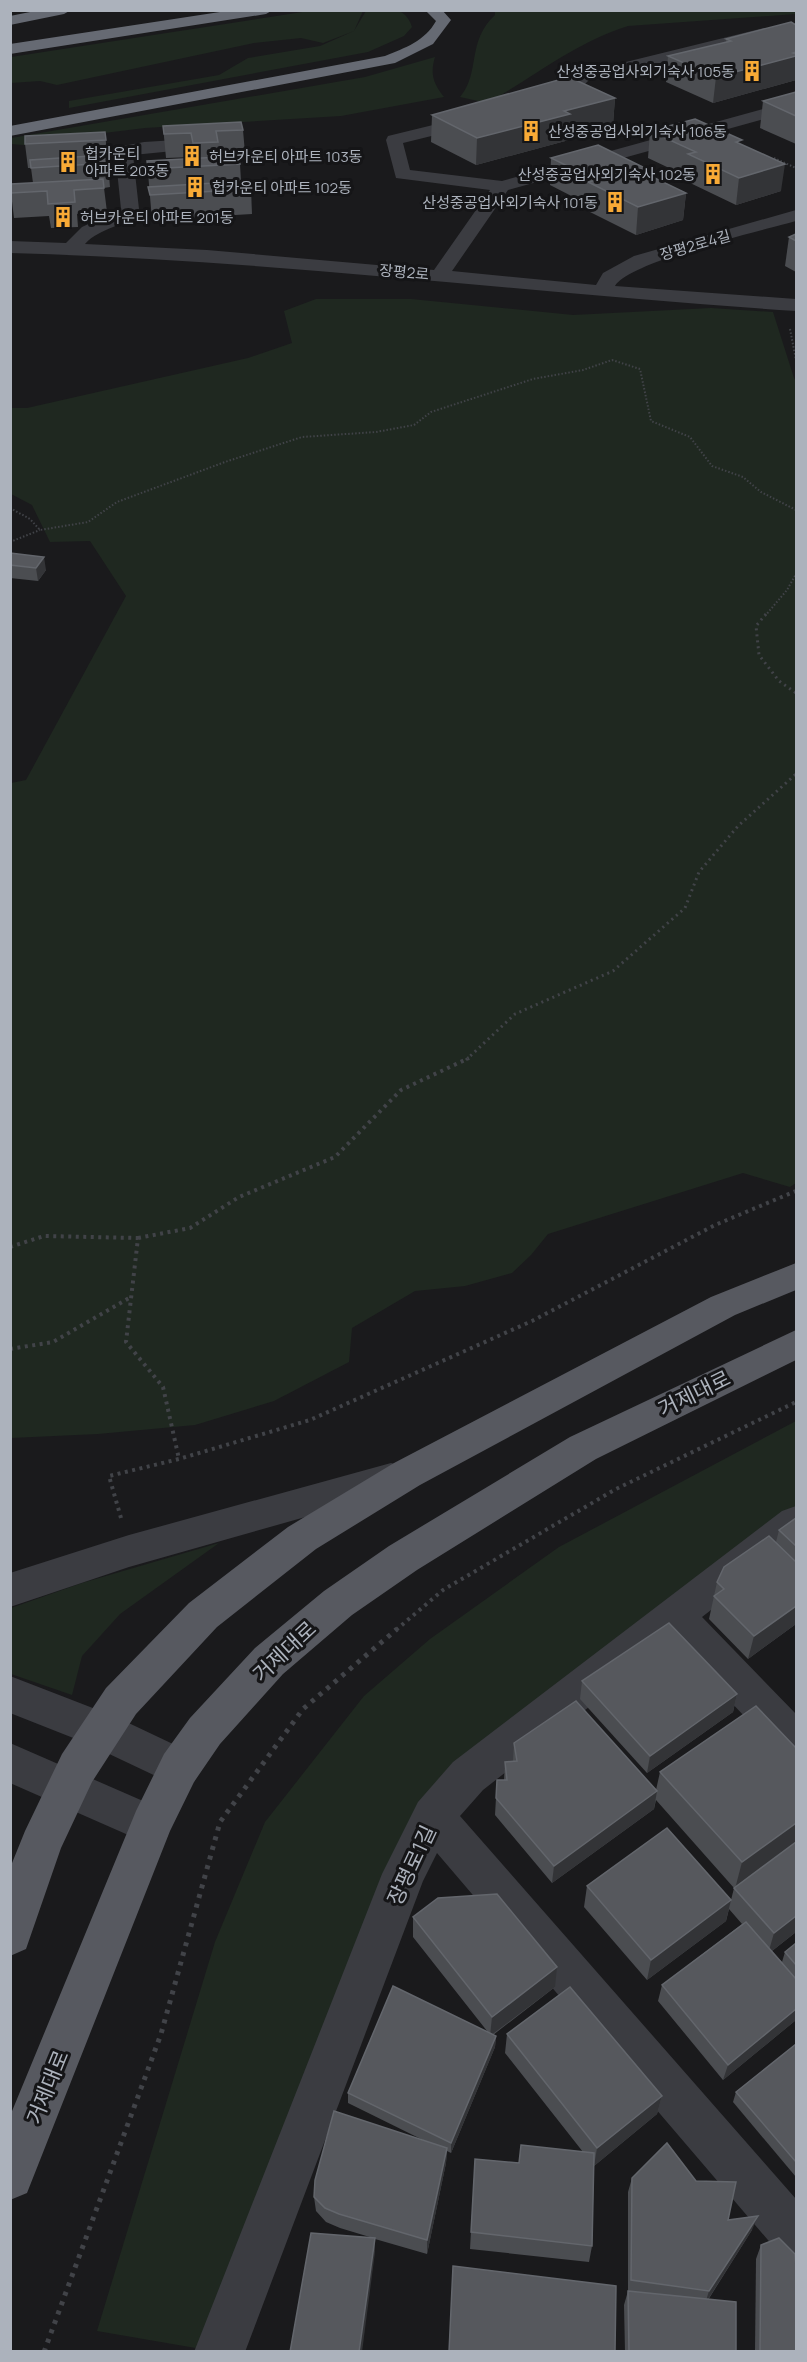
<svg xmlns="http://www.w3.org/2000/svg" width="807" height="2362" viewBox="0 0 807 2362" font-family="Manrope,'Noto Sans KR',sans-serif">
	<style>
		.green { fill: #1f2820 }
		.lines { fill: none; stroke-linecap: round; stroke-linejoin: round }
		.path-far3 { stroke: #414348; stroke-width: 2; stroke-dasharray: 1.5 2; stroke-linecap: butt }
		.path-far2 { stroke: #414348; stroke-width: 3; stroke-dasharray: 2 4; stroke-linecap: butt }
		.path-far1 { stroke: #414348; stroke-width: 4; stroke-dasharray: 3 4.5; stroke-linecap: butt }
		.path { stroke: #414348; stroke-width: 5; stroke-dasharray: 4 6; stroke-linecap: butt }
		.minor { fill: #3b3c41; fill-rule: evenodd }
		.major { fill: #575960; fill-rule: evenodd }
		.highway { fill: #666a73; fill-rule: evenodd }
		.wall { fill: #4b4d51 }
		.shaded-wall { fill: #333437 }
		.building { fill: #56585d; stroke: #63666c; stroke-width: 1.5 }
		.labels { text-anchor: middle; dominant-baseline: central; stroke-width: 6; stroke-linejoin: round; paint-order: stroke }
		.far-poi-label { font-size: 15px; fill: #acb2bc; stroke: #151517; text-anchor: start }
		.far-street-label { font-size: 15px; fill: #acb2bc; stroke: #151517 }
		.near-street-label { font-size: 21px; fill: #acb2bc; stroke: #151517 }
	</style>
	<rect width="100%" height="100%" fill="#1a1a1c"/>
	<g class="green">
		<path d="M309,11H363L354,31L366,11C385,10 405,4 412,27L404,36L368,52L69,108V101L219,75L248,58L320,46L354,31L323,43L301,38L254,43L57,85L40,81L11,83V57Z"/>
		<path d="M495,11H796V14L628,26C576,42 534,77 487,103L460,97C481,72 466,42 495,15Z"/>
		<path d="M435,57C430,74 433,83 444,97L341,116L145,128L63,138L24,145L11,144V138L365,77Z"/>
		<path d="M316,299H411L573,315L711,308L773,312L794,378L796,381V1183L790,1187L743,1173L548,1234L531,1255L512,1273L465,1286L415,1291L352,1328L349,1362L274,1401L195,1425L98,1434L11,1438V783L26,780L126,596L90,541L50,542L32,505L11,494V408H27L248,358L292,343L284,311Z"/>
		<path d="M796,1421V1522L468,1776L213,2351L97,2331L215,1942L265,1822L364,1696L430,1639L559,1547Z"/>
		<path d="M219,1543L120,1614L82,1656L72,1695L11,1674V1608L82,1583Z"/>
	</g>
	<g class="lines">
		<g class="path-far3">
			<path d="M774,158L796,168"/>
			<path d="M790,329L796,360"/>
			<path d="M10,508L30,519L40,530L88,522L117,502L225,462L302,437L376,432L414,425L431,412L533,379L583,370L612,360L640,369L651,421L690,437L712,466L743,477L761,492L796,510"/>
			<path d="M10,542L40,530"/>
			<path d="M765,616L787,590L796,574"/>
		</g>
		<g class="path-far2">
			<path d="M766,614L756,626L759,655L779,681L796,693"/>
			<path d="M466,1060L515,1014L613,971L685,908L699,872L738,826L796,774"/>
		</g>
		<g class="path-far1">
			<path d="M138,1238L190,1228L239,1197L335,1157L401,1090L469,1058"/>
			<path d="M10,1247L44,1236L138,1238L126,1342L163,1387L179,1459"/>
			<path d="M10,1349L53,1342L131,1297"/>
			<path d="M121,1518L109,1476L179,1459L310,1420L532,1321L715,1225L796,1191"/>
			<path d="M396,1630L443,1590L616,1489L796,1402"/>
		</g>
		<path class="path" d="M44,2352L161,2034L220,1822L303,1709L397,1629"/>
		<g class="minor">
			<path d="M764,28L796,34V43L764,38L589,80L569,100L541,107L533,102L535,99L557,93L577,74Z"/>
			<path d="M796,100V110L508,190L452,271L596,285L603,273L634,256L796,210V221C764,230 628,262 615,286L796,299V311C534,294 273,260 10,253V241L66,243L82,227L121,209L115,151L118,147L144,142L208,138L214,139L216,143L214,147L133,155L139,209C127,227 100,227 85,244L207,250L434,270L490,190L396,178L386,140L388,136L474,115L480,116L482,120L480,124L403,143L410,170L502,181Z"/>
			<path d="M391,1463L404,1467L410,1478L404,1489L129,1567L10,1607V1573L129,1535Z"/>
			<path d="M796,1506V1544L702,1617L796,1714V1761L781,1755L673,1641L483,1790L460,1816L796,2199V2260L779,2253L437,1853L423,1881L245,2352H194L382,1874L418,1802L453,1762L782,1511Z"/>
			<path d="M10,1676L116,1717L194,1754L200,1768L194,1782L179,1787L86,1743L10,1713Z"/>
			<path d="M10,1743L166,1811L172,1825L166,1839L151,1845L10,1783Z"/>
		</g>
		<g class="major">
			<path d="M796,1263V1290L735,1315L420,1485L316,1549L217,1627L136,1714L92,1782L61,1848L26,1949L10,1956V1868L25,1831L62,1754L106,1688L189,1603L288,1527L394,1463L711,1297Z"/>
			<path d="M796,1330V1360L596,1459L417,1570L352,1615L283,1674L220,1744L194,1782L170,1831L27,2193L10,2200V2116L136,1811L164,1754L190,1718L255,1648L324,1591L389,1546L570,1437Z"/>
		</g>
		<g class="highway">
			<path d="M40,10H71L64,14L10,25V16Z"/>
			<path d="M233,10H273L266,14L10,54V44Z"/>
			<path d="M425,10H442L451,20L433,44L395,63L10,136V126L385,56C405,48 425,41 436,21Z"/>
		</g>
	</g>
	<g class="wall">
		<path d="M796,25V80L713,103L666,82L668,56L726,42V39Z"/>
		<path d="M796,92V144L760,128L763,101Z"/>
		<path d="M615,98L613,124L569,136V140L476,165L431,142L432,115Z"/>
		<path d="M163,126L243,130L245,153L219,155V157L240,164L241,181L251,189L252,214L152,220L147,161L193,159V157L166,158Z"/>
		<path d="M650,131L742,145L781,191L736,205L686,181V176L648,158Z"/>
		<path d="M105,132L110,187L104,188L107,212L77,214L78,227L51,228L49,216L14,218L11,193L33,183L31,168H28L25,144Z"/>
		<path d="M551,158L645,168L644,173L686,193L683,220L636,235L586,210L587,204L550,185Z"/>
		<path d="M796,234V272L785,266L789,237Z"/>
		<path d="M10,553L46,570L38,581L10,578Z"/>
		<path d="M796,1518V1624L748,1659L709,1619L717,1582L776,1542L779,1530Z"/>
		<path d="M582,1681L737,1694L733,1712L647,1773L580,1699Z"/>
		<path d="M756,1706L796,1932L772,1951L782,1962L785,1952L796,1943V2020L723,2080L658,2001L662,1985L742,1924L729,1909L726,1921L647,1980L584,1907L587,1886L731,1900L734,1888L656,1800L654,1809L552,1883L495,1815L497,1780H504L505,1762L513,1761L514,1743L656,1790L660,1772Z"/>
		<path d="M413,1917L555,1987L493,2035L496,2036L495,2047L451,2153L447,2151L446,2163L427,2254L375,2239V2252L373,2238L340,2228L326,2222L316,2211L314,2197L425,2141L348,2103V2093L487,2031L413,1937Z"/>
		<path d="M507,2034L662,2096L657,2114L594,2166L592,2246L589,2262L470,2249L475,2159L519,2163L583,2152L505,2053Z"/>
		<path d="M796,2044V2177L733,2102L736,2092Z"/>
		<path d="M632,2178L696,2181L728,2220L752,2230L708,2300L736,2352H625L624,2305L628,2291V2192Z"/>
		<path d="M761,2245L796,2267V2352H755L756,2259Z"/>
	</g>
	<g class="shaded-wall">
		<path d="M796,52V80L713,103L716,77Z"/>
		<path d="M615,98L613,124L569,136V140L476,165L477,138L564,111Z"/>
		<path d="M785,164L781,191L736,205L739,178Z"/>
		<path d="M645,168L643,195L638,170Z"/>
		<path d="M686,193L683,220L636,235L638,207Z"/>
		<path d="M44,557L46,570L38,581L36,568Z"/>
		<path d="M796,1606V1624L748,1659L754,1636Z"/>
		<path d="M737,1694L733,1712L647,1773L650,1756Z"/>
		<path d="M657,1791L654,1809L552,1883L554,1866Z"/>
		<path d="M796,1823V1843L735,1889L742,1862Z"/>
		<path d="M731,1900L726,1921L647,1980L651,1960Z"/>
		<path d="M796,1916V1932L768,1954L774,1933Z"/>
		<path d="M557,1967L555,1987L490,2036L492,2017Z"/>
		<path d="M796,2009V2020L723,2080L728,2065Z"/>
		<path d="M496,2036L495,2047L451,2153V2143Z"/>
		<path d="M662,2096L657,2114L594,2166L597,2148Z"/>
		<path d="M447,2148L446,2163L427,2254V2240Z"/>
		<path d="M758,2216L752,2230L705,2304L709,2291Z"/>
		<path d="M375,2238V2252L362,2352H359Z"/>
	</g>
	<g class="building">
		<path d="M791,22L796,25V52L793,53L796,54V56L716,77L668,56L731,41L726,39Z"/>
		<path d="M569,77L615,98L564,111L570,114L477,138L432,115Z"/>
		<path d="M796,92V116L763,101Z"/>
		<path d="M695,119L742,140L736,142L785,164L739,178L688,154L696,152L650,131Z"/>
		<path d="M241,122L243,130L216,131L218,142L193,143L191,133L164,134L163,126Z"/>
		<path d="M105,132L106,140L25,144V136Z"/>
		<path d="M598,145L645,168L638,170L686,193L638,207L588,182L596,180L551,158Z"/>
		<path d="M106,155L108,163L31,168L30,160Z"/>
		<path d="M238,156L240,164L148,169L147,161Z"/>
		<path d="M103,179L104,188L74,190L75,202L48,204L47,191L11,193V184Z"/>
		<path d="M248,181L251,189L150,195L148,187Z"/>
		<path d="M796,234V241L789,237Z"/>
		<path d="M10,553L44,557L36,568L10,565Z"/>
		<path d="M796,1518V1546L779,1530Z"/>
		<path d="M769,1536L796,1562V1606L754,1636L714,1596L724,1589L717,1582L724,1567Z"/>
		<path d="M669,1623L737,1694L650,1756L582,1681Z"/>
		<path d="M576,1701L657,1791L554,1866L496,1798L497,1780H507L505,1762L517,1761L514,1743Z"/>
		<path d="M756,1706L796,1748V1823L742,1862L660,1772Z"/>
		<path d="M667,1828L731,1900L651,1960L587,1886Z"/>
		<path d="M796,1842V1916L774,1933L734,1888Z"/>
		<path d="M497,1894L557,1967L492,2017L413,1917L438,1898Z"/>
		<path d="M746,1922L796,1979V2009L728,2065L662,1985Z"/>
		<path d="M796,1943V1965L785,1952Z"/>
		<path d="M393,1986L496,2036L451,2143L348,2093Z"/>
		<path d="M570,1987L662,2096L597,2148L507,2034Z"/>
		<path d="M796,2044V2162L736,2092Z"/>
		<path d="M334,2111L447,2148L427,2240L339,2214L325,2208L314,2197L315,2180Z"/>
		<path d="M667,2143L696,2181L736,2182L728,2220L758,2216L709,2291L631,2280L632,2178Z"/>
		<path d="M521,2145L594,2153L592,2246L471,2232L475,2159L519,2163Z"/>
		<path d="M311,2233L375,2238L359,2352H290Z"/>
		<path d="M779,2238L795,2254L796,2267V2352H760L761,2245Z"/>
		<path d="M453,2266L616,2286L615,2352H449Z"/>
		<path d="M628,2291L736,2302V2352H629Z"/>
	</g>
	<defs>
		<symbol id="building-bare" viewBox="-9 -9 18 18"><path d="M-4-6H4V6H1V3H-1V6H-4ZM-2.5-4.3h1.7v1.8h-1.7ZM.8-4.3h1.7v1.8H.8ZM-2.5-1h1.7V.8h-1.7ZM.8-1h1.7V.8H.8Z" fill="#f8aa36" stroke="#151517" stroke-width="2.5" paint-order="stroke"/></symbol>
	</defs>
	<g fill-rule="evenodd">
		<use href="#building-bare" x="737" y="56" width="30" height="30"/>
		<use href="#building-bare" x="516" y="116" width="30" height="30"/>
		<use href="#building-bare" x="177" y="141" width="30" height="30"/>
		<use href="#building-bare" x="53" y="147" width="30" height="30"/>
		<use href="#building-bare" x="698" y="159" width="30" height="30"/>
		<use href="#building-bare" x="180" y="172" width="30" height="30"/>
		<use href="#building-bare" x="600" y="187" width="30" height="30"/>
		<use href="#building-bare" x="48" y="202" width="30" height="30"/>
	</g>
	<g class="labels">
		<g class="far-poi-label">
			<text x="735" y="71" text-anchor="end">산성중공업사외기숙사 105동</text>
			<text x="548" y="131">산성중공업사외기숙사 106동</text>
			<text x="85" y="153">헙카운티<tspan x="85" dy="17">아파트 203동</tspan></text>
			<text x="209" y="156">허브카운티 아파트 103동</text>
			<text x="696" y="174" text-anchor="end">산성중공업사외기숙사 102동</text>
			<text x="212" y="187">헙카운티 아파트 102동</text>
			<text x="598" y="202" text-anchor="end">산성중공업사외기숙사 101동</text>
			<text x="80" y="217">허브카운티 아파트 201동</text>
		</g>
		<g class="far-street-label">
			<text transform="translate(695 245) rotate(-16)">장평2로4길</text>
			<text transform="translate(404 272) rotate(5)">장평2로</text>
		</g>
		<g class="near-street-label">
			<text transform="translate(694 1393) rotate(-26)">거제대로</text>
			<text transform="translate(284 1651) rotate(-43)">거제대로</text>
			<text transform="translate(411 1865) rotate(-65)">장평로1길</text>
			<text transform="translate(47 2087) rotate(-68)">거제대로</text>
		</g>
	</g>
	<rect width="807" height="2362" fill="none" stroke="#acb2bc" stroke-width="24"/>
</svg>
